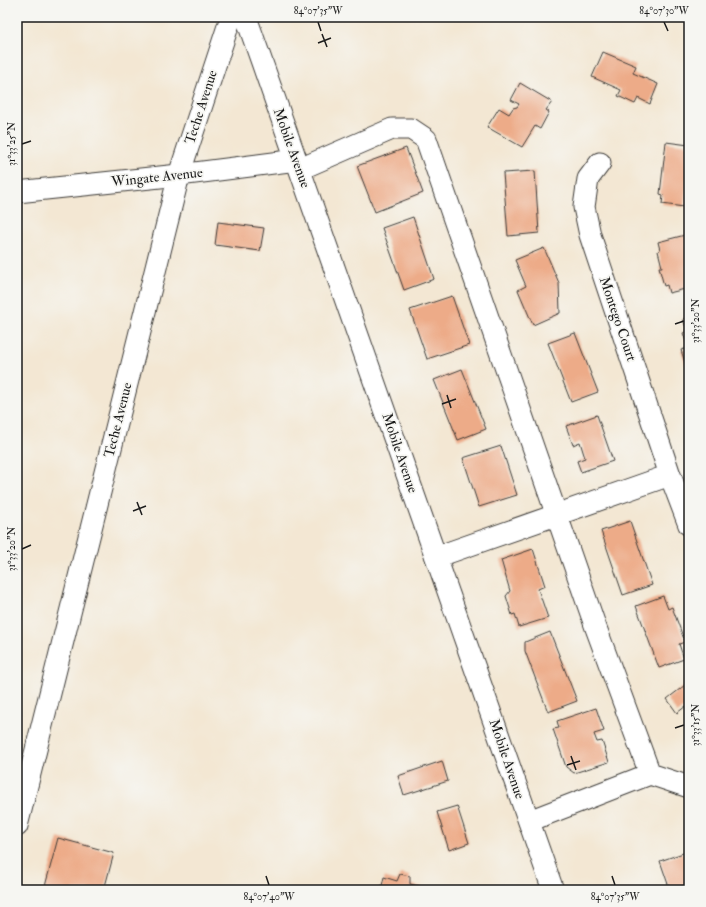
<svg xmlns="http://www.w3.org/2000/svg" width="706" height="907" viewBox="0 0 706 907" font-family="'IM FELL Double Pica',serif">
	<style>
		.building { fill: #edab88 }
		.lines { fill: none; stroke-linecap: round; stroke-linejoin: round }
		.minor-casing { stroke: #3c3a37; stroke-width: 23 }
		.minor { stroke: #fff; stroke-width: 21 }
		.ticks { fill: none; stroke: #1c1c1c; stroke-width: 1.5 }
		.labels { text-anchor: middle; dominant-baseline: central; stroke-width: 3.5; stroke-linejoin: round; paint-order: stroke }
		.street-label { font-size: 14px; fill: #1c1c1c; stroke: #f6f6f2 }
		.neatline { fill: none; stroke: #1c1c1c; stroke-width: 1.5 }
		.ticks-label { font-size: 10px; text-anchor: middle; fill: #1c1c1c }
	</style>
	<rect width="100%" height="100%" fill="#f6f6f2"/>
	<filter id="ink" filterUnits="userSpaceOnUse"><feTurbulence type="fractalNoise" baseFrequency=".025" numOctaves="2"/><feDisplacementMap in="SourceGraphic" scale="8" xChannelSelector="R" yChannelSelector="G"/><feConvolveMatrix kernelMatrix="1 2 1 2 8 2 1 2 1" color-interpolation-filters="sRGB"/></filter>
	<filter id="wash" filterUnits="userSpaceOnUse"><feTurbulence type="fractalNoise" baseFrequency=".012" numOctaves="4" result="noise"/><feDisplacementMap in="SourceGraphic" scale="16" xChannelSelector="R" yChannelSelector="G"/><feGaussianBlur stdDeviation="0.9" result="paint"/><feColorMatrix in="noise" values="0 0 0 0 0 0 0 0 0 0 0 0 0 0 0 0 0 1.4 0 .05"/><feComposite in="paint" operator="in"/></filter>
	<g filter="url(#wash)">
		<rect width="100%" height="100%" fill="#f3e7d3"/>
		<g id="blocks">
			<g class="building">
				<path d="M603,52L636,66L633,73L658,84L650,104L638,98L635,104L618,96L621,90L592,77Z"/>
				<path d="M520,83L552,102L546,110L549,112L540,129L535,126L522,147L487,127L499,108L509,114L513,108L517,107L519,104L511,100Z"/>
				<path d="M666,142L689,145V167L684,207L662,204L663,195L660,194Z"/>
				<path d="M406,148L423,193L375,212L357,166Z"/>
				<path d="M535,171L539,233L508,236L503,173Z"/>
				<path d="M413,217L434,279L404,290L382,228Z"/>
				<path d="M218,222L264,228L260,251L215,245Z"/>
				<path d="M689,234V288L669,293L667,285L664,286L659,267H662L658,251L660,250L658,242Z"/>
				<path d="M544,248L559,283L560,313L533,325L518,290L526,286L515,260Z"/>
				<path d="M452,296L469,345L427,359L410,310Z"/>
				<path d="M689,317V368L687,369L681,350L688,348L683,333L687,331L683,319Z"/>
				<path d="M575,333L598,392L571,402L548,343Z"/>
				<path d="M462,369L486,429L458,440L434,380Z"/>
				<path d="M597,415L613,461L581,472L577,461L585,458L580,442L573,445L566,426Z"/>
				<path d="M501,446L517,495L479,507L463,458Z"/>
				<path d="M630,521L652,585L623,595L601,531Z"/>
				<path d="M533,549L545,586L538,589L548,618L519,627L515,614L512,615L506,596L510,591L501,560Z"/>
				<path d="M663,596L668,609L672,607L685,642L679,644L684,659L659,668L636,606Z"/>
				<path d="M550,632L577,701L548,712L525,651V642Z"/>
				<path d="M689,682V710L686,706L677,713L667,699Z"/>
				<path d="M596,708L604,731L594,734L597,742L602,741L609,762L574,773L566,767L553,729L559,728L557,721Z"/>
				<path d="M442,761L448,781L404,795L398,776Z"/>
				<path d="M457,806L469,843L449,850L437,812Z"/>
				<path d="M58,838L114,853L104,890H44Z"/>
				<path d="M689,851V890H670L660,861Z"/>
				<path d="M400,874L410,876V884L422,887L421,890H381L384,877L397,881Z"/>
			</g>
		</g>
	</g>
	<g filter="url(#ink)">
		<use href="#blocks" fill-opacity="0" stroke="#3c3a37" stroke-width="1"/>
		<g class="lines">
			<defs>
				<g id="minor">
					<path d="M246,17L553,890"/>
					<path d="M600,163L588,179L584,207L590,235L670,475L689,525"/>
					<path d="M300,169L392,129H411L426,139L596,628L650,774"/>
					<path d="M17,192L179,175L297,160"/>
					<path d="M436,557L670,475"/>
					<path d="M529,821L650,774L689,787"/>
					<path d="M17,826L179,175L231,17"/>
				</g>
			</defs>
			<use href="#minor" class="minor-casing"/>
			<use href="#minor" class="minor"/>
		</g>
	</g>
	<path class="ticks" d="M318,22L321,31M664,22L668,31M322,34L327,47M318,43L331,38M22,144L31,141M675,324L684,321M447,395L451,408M442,404L456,399M137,502L142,515M133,511L146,506M22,549L31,545M675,728L684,725M571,756L576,770M567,765L580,761M266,876L269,885M612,876L615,885"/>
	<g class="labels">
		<g class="street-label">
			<text transform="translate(201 107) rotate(-72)">Teche Avenue</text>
			<text transform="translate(292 148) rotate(70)">Mobile Avenue</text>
			<text transform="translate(157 177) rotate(-6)">Wingate Avenue</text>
			<text transform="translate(618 319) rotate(71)">Montego Court</text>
			<text transform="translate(118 420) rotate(-76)">Teche Avenue</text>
			<text transform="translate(400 453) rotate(71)">Mobile Avenue</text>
			<text transform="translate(507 759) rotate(71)">Mobile Avenue</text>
		</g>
	</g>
	<rect width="706" height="907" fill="none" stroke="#f6f6f2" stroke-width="44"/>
	<rect x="22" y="22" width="662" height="863" class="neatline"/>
	<g class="ticks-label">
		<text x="318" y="14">84°07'35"W</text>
		<text x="664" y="14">84°07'30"W</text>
		<text transform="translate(11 144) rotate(-90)" y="4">31°33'25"N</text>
		<text transform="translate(695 321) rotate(-90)" y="4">31°33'20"N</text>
		<text transform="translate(11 549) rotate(-90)" y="4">31°33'20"N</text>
		<text transform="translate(695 725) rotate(-90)" y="4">31°33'15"N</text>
		<text x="269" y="900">84°07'40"W</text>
		<text x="615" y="900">84°07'35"W</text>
	</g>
</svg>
